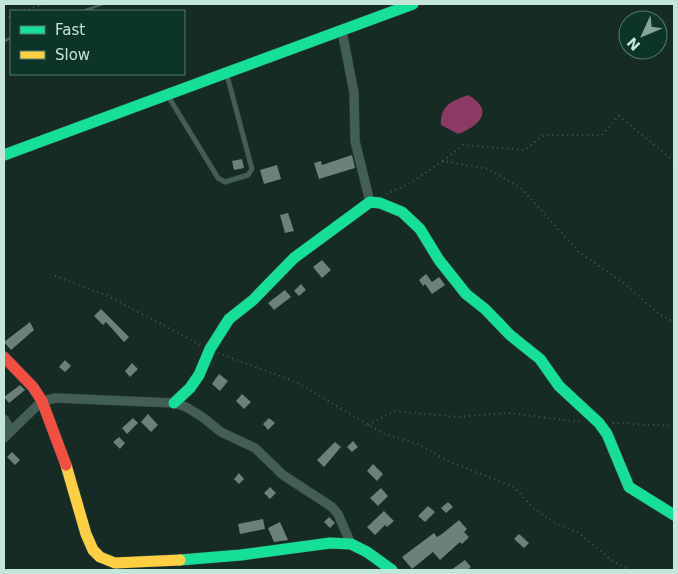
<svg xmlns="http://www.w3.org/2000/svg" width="678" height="574" viewBox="0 0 678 574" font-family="'DejaVu Sans',sans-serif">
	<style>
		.water { fill: #8a3a64 }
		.building { fill: #6a827a }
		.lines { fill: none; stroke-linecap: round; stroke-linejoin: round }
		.lane-casing { stroke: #33453f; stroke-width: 5.5 }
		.street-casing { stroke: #33453f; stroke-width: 10 }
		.fast-casing { stroke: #33453f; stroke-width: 12 }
		.slow-casing { stroke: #33453f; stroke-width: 12 }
		.jam-casing { stroke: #33453f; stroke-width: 12 }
		.path { stroke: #465b55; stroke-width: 2; stroke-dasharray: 1 4; stroke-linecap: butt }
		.lane { stroke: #425e56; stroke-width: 4.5 }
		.street { stroke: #425e56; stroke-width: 9 }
		.fast { stroke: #16e098; stroke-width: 11 }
		.slow { stroke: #ffcf43; stroke-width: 11 }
		.jam { stroke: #f24e42; stroke-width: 11 }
		.rail { stroke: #4a5f59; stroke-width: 2.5 }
	</style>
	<rect width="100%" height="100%" fill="#152b24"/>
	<path class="water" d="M468,95C495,110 480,126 458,134L441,125C440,105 452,101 468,95Z"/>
	<g class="building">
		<path d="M352,155L355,168L319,179L314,163L321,161L322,165Z"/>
		<path d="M242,159L244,168L234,170L232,161Z"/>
		<path d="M277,165L281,179L264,184L260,170Z"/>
		<path d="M288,213L294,231L285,233L280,215Z"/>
		<path d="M322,260L331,270L322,278L313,267Z"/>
		<path d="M426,274L432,282L439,277L445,285L432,294L425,284L423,286L419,280Z"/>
		<path d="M301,284L306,290L299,296L294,291Z"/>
		<path d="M285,290L291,297L274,310L268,303Z"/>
		<path d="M101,309L129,337L124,342L106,322L103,325L94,316Z"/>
		<path d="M30,322L34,330L11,350L4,342Z"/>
		<path d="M65,360L71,366L65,372L59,367Z"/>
		<path d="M132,363L138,369L130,377L125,371Z"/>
		<path d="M219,374L228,381L220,391L212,384Z"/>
		<path d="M20,385L25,390L9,403L4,397Z"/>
		<path d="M242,394L251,402L244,409L236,401Z"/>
		<path d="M148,414L158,425L151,432L141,422Z"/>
		<path d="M133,418L138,423L127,434L122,428Z"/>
		<path d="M269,418L275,423L268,430L263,424Z"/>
		<path d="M119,437L125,443L120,449L113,442Z"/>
		<path d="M353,441L358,447L352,452L347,447Z"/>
		<path d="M335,442L341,447L324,467L317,460Z"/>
		<path d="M12,452L20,460L15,465L7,457Z"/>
		<path d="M373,464L383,474L377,481L367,471Z"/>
		<path d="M239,473L244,479L239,484L234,479Z"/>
		<path d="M270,487L276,493L270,499L264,493Z"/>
		<path d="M381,488L388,496L378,506L370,498Z"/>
		<path d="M448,502L453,507L446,513L441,508Z"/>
		<path d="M428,506L435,512L425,522L418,516Z"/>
		<path d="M384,511L394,521L387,527L385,525L375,535L367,527Z"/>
		<path d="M329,517L335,523L330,528L324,522Z"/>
		<path d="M263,519L265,529L240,534L238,524Z"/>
		<path d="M459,520L467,529L464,532L469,537L462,544L460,542L440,560L433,552L412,569L402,557L434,533L437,537L442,534Z"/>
		<path d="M280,522L288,540L274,542L268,528Z"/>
		<path d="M519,534L529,543L524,548L514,539Z"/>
		<path d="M465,560L471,567L467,570H451Z"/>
	</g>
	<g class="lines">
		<defs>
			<path id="lane" d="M168,96L218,178L225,182L248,175L252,169L227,75"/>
			<g id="street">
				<path d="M342,31L354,93L355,141L370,202"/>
				<path d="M4,419L11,431"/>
				<path d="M4,438L42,401L56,398L174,403L186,407L201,416L221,432L255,448L283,475L332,507L338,514L351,544"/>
			</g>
			<g id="fast">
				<path d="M4,155L413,4"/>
				<path d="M174,403L190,388L199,375L210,349L229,319L253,300L294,258L370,202L380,203L402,212L420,229L439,260L466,294L485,309L510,335L540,359L559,386L599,423L607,434L629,487L674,515"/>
				<path d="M180,560L241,555L330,543L351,544L367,552L392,570"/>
			</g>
			<path id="slow" d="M66,465L86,534L93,550L100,557L115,563L180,560"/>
			<path id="jam" d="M4,357L33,387L42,401L66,465"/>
		</defs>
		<use href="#lane" class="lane-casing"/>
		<use href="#street" class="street-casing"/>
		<use href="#fast" class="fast-casing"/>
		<use href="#slow" class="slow-casing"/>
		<use href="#jam" class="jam-casing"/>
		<g class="path">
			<path d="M24,11L44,4"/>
			<path d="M4,19L11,16"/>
			<path d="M443,161L463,145L524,150L544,135H602L619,116L674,161"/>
			<path d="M386,194L409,184L443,161L488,169L521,188L579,252L625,284L659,314L674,322"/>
			<path d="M55,276L108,296L201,345"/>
			<path d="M218,353L296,382L384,434L418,444L448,461L514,487L533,508L555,523L579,533L611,560L629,570"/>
			<path d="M613,423L674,426"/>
			<path d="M368,425L395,411L457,417L509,413L581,422"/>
		</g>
		<use href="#lane" class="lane"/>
		<use href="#street" class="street"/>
		<use href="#fast" class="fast"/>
		<use href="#slow" class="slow"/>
		<use href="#jam" class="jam"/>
		<g class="rail">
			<path d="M83,11L103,4"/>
			<path d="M4,41L11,38"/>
		</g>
	</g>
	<rect width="678" height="574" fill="none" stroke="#c4e6d9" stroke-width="10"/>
	<rect x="10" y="10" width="175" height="65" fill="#0c3428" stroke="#567b6f"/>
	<rect x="20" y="26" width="25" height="8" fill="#16e098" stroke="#567b6f"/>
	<text x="55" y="35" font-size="15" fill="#c4e6d9">Fast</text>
	<rect x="20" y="51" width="25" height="8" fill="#ffcf43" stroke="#567b6f"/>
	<text x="55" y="60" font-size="15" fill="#c4e6d9">Slow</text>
	<g transform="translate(643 35) rotate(226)"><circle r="24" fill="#0c3428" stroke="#567b6f"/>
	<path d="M0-4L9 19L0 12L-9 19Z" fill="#87a59a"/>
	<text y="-8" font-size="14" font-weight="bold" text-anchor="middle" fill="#c4e6d9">N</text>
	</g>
</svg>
